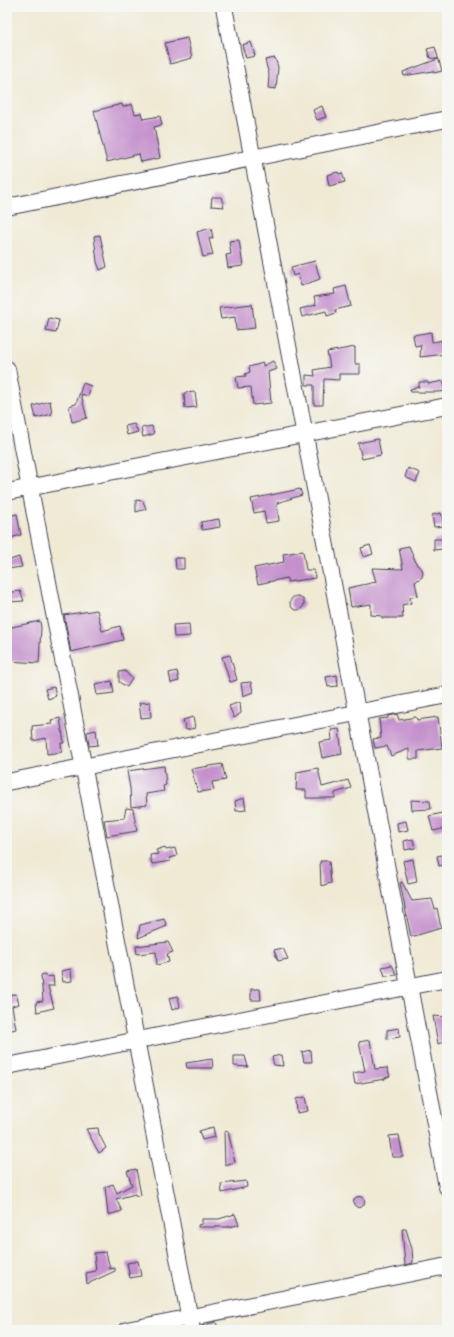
<svg xmlns="http://www.w3.org/2000/svg" width="454" height="1337" viewBox="0 0 454 1337" font-family="Dekko,sans-serif">
	<style>
		.building { fill: #c591cd }
		.lines { fill: none; stroke-linecap: round; stroke-linejoin: round }
		.minor-casing { stroke: #414052; stroke-width: 18 }
		.minor { stroke: #fff; stroke-width: 16 }
	</style>
	<rect width="100%" height="100%" fill="#f6f6f2"/>
	<filter id="ink" filterUnits="userSpaceOnUse"><feTurbulence type="fractalNoise" baseFrequency=".025" numOctaves="2"/><feDisplacementMap in="SourceGraphic" scale="8" xChannelSelector="R" yChannelSelector="G"/><feConvolveMatrix kernelMatrix="1 2 1 2 8 2 1 2 1" color-interpolation-filters="sRGB"/></filter>
	<filter id="wash" filterUnits="userSpaceOnUse"><feTurbulence type="fractalNoise" baseFrequency=".012" numOctaves="4" result="noise"/><feDisplacementMap in="SourceGraphic" scale="16" xChannelSelector="R" yChannelSelector="G"/><feGaussianBlur stdDeviation="0.9" result="paint"/><feColorMatrix in="noise" values="0 0 0 0 0 0 0 0 0 0 0 0 0 0 0 0 0 1.4 0 .05"/><feComposite in="paint" operator="in"/></filter>
	<g filter="url(#wash)">
		<rect width="100%" height="100%" fill="#f0ead5"/>
		<g id="blocks">
			<g class="building">
				<path d="M187,38L192,58L170,64L165,43Z"/>
				<path d="M251,42L255,56L246,58L242,45Z"/>
				<path d="M435,47L442,71L434,73L433,71L404,76L403,72L438,59L430,58L427,49Z"/>
				<path d="M275,58L278,67L276,89L268,88L269,75L265,60Z"/>
				<path d="M122,104L123,107L132,104L135,114L141,113L143,119L160,116L162,125L154,127L160,158L141,162L139,154L107,162L94,111Z"/>
				<path d="M322,106L326,117L317,120L313,110Z"/>
				<path d="M338,172L339,174L342,173L345,182L329,186L327,175Z"/>
				<path d="M212,197H221L224,207L211,206Z"/>
				<path d="M211,228L213,238L209,239L213,255L203,257L197,232Z"/>
				<path d="M100,235L107,267L100,270L97,262L94,236Z"/>
				<path d="M239,240L243,266L228,268L226,255L231,254L229,241Z"/>
				<path d="M315,261L320,279L301,286L298,274L293,276L291,267Z"/>
				<path d="M346,286L351,306L335,310L336,313L327,316L326,311L302,317L300,309L316,305L314,297L335,294L334,289Z"/>
				<path d="M252,304L255,328L236,330L235,317L221,319L219,308Z"/>
				<path d="M49,318L59,320L56,333L46,331Z"/>
				<path d="M431,332L432,342L444,340L446,354L420,357L421,345L415,346L413,335Z"/>
				<path d="M355,347V364H360V374H339V380L324,379L323,405H314V385H306V375L315,376L314,370L330,367L327,352Z"/>
				<path d="M273,361L277,369L268,372L271,403L253,405L251,387L238,388L236,377L246,376L245,374L250,372L249,367L263,363V366Z"/>
				<path d="M443,381L446,391L440,392H411L410,389L419,387V382H428V384Z"/>
				<path d="M83,383L91,386L88,396L81,394L87,418L72,422L69,406L76,404Z"/>
				<path d="M195,392L197,407L185,408L184,393Z"/>
				<path d="M50,401L52,414L36,418L33,406Z"/>
				<path d="M134,424L138,432L127,435L125,426Z"/>
				<path d="M152,426L154,434L143,437L141,428Z"/>
				<path d="M378,439L381,455L362,459L358,443Z"/>
				<path d="M408,468L420,473L416,482L405,477Z"/>
				<path d="M300,489L302,495L277,503L279,521L266,523L264,511L254,513L251,499Z"/>
				<path d="M136,500L143,501L146,509L136,512Z"/>
				<path d="M441,513L445,526L434,527L432,515Z"/>
				<path d="M17,514L21,535L7,539V516Z"/>
				<path d="M219,519L220,527L202,530L201,522Z"/>
				<path d="M434,539H442L443,549L434,550Z"/>
				<path d="M370,545L373,554L364,557L361,548Z"/>
				<path d="M409,546L417,565L422,569L423,573L422,577L415,582L418,596L410,597L411,603L402,605L403,618H382V616L371,615V604L351,607L348,588L376,582L372,568L403,569L399,548Z"/>
				<path d="M303,551L306,570H314L315,578L288,582L287,578L258,584L254,568L284,562L283,554Z"/>
				<path d="M19,557L22,567L7,569V561Z"/>
				<path d="M175,558H184V569H176Z"/>
				<path d="M20,591L24,601L7,602V593Z"/>
				<circle cx="297" cy="603" r="7"/>
				<path d="M97,610L102,631L120,626L123,640L71,652L64,615Z"/>
				<path d="M40,621L41,628L39,663L7,661V628Z"/>
				<path d="M189,624L190,636L174,637L173,625Z"/>
				<path d="M230,655L237,680L230,682L222,657Z"/>
				<path d="M125,671L132,679L127,687L119,682V672Z"/>
				<path d="M177,671L179,681L171,683L169,673Z"/>
				<path d="M337,675L338,686L328,687L326,677Z"/>
				<path d="M112,681L114,693L97,695L95,684Z"/>
				<path d="M251,682L253,692L243,696L241,683Z"/>
				<path d="M54,687L56,696L48,699L45,689Z"/>
				<path d="M150,702L151,717L141,718L139,703Z"/>
				<path d="M240,702L241,713L234,718L229,706Z"/>
				<path d="M397,714L399,720L416,717L417,720L438,717L442,748L418,751V759H409V749L391,756L387,746L375,748L373,739L381,738L379,719L388,718V716Z"/>
				<path d="M193,717L195,728L186,730L183,720Z"/>
				<path d="M60,718L64,743H61L62,752L47,754L46,738L33,741L32,726L52,724L51,720Z"/>
				<path d="M339,729L342,754L322,758L319,742L332,740L331,730Z"/>
				<path d="M96,730L98,745L89,746L87,732Z"/>
				<path d="M222,764L226,780L212,782L214,790L198,792L191,769Z"/>
				<path d="M164,766L166,785L163,786L164,791L146,794L147,805L131,807L130,788L127,771Z"/>
				<path d="M318,768L322,787L348,780L351,788L335,793V798H306V790H296L297,772Z"/>
				<path d="M244,798L246,810L236,811L235,801Z"/>
				<path d="M411,800L430,801L431,809L412,810Z"/>
				<path d="M126,808L133,809L137,831L107,836L104,820L124,818Z"/>
				<path d="M447,812V828L433,831L429,816Z"/>
				<path d="M406,821L408,830L398,832L397,823Z"/>
				<path d="M413,839L415,848L405,850L404,841Z"/>
				<path d="M165,847L166,850L175,848L177,856L169,858L171,861L152,864L150,855L158,854L156,850Z"/>
				<path d="M447,854V864L439,866L437,856Z"/>
				<path d="M413,859L417,882L408,884L403,861Z"/>
				<path d="M320,861H329L331,883L321,886Z"/>
				<path d="M402,882L412,901L432,899L435,909L437,908L441,928L411,937L400,883Z"/>
				<path d="M164,919L167,926L138,938L140,925Z"/>
				<path d="M168,942L173,952L167,954L169,962L157,965L156,952L137,954L136,946Z"/>
				<path d="M283,948L288,959L278,961L274,950Z"/>
				<path d="M392,965L397,975L385,976L382,967Z"/>
				<path d="M71,969L72,981L63,982L61,971Z"/>
				<path d="M45,974L46,977L53,976L54,986H48L54,1008L37,1012L36,1002L43,1001L41,975Z"/>
				<path d="M251,989H260L261,1000H251Z"/>
				<path d="M16,994L19,1004L12,1006L16,1029L7,1031V995Z"/>
				<path d="M178,996L180,1007L172,1010L169,998Z"/>
				<path d="M433,1016L447,1017V1041L438,1044Z"/>
				<path d="M399,1028L400,1037L387,1039V1030Z"/>
				<path d="M370,1040L375,1069L387,1068L390,1076L385,1078V1079L355,1084L353,1073L365,1071L359,1042Z"/>
				<path d="M311,1050L312,1062H304L302,1052Z"/>
				<path d="M281,1055L283,1066L274,1065L272,1057Z"/>
				<path d="M234,1056H245L248,1067L234,1066Z"/>
				<path d="M212,1059L213,1068H187L186,1063Z"/>
				<path d="M305,1097L308,1111L297,1113L296,1099Z"/>
				<path d="M213,1127L215,1137L202,1140L199,1131Z"/>
				<path d="M98,1128L99,1134L106,1148L99,1153L86,1129Z"/>
				<path d="M228,1131L235,1162L225,1165L224,1132Z"/>
				<path d="M399,1135L403,1157H392L389,1136Z"/>
				<path d="M136,1169L141,1195L136,1196L135,1194L116,1199L122,1211L108,1215L105,1187L113,1184L117,1193L132,1185L127,1171Z"/>
				<path d="M246,1181L247,1187L222,1193L221,1184Z"/>
				<circle cx="359" cy="1202" r="5.5"/>
				<path d="M235,1214L239,1225L227,1227H198V1225L202,1224V1219H219Z"/>
				<path d="M402,1229H406L412,1249L413,1263L405,1265Z"/>
				<path d="M106,1252L110,1269L115,1268V1271L87,1284L86,1273L96,1271L94,1253Z"/>
				<path d="M138,1261L141,1276L130,1278L127,1263Z"/>
				<path d="M216,1322L219,1330H201V1326Z"/>
			</g>
		</g>
	</g>
	<g filter="url(#ink)">
		<use href="#blocks" fill-opacity="0" stroke="#414052" stroke-width="1"/>
		<g class="lines">
			<defs>
				<g id="minor">
					<path d="M224,7L447,1187"/>
					<path d="M7,207L447,119"/>
					<path d="M7,369L192,1330"/>
					<path d="M7,492L447,406"/>
					<path d="M7,782L447,695"/>
					<path d="M7,1066L447,979"/>
					<path d="M127,1330L447,1266"/>
				</g>
			</defs>
			<use href="#minor" class="minor-casing"/>
			<use href="#minor" class="minor"/>
		</g>
	</g>
	<rect width="454" height="1337" fill="none" stroke="#f6f6f2" stroke-width="24"/>
</svg>
